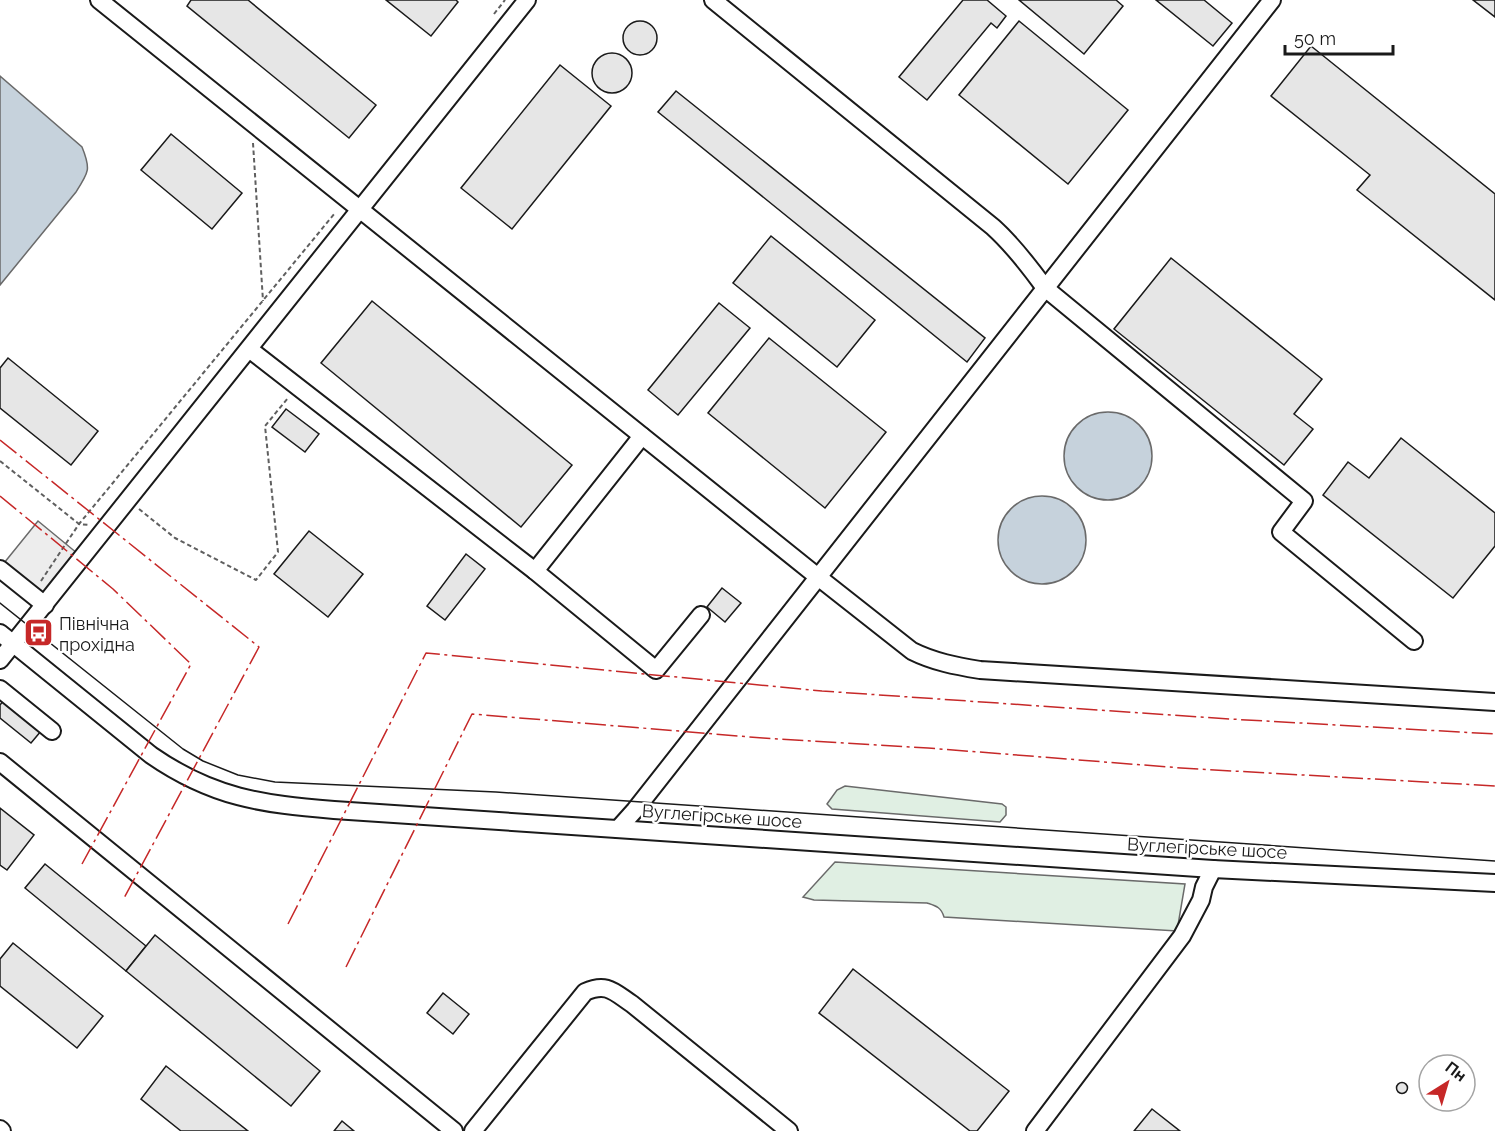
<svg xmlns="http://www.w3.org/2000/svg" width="1495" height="1131" viewBox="0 0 1495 1131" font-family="Raleway,sans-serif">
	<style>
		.green { fill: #e0efe3; stroke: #6a6a6a; stroke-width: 1.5 }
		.parking { fill: #ededed; stroke: #6a6a6a; stroke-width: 1.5 }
		.water { fill: #c6d2dc; stroke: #6a6a6a; stroke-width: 1.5 }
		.building { fill: #e6e6e6; stroke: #1a1a1a; stroke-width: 1.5 }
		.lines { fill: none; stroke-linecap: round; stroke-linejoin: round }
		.minor-casing { stroke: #1a1a1a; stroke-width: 20 }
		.path { stroke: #5f5f5f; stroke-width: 2; stroke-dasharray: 4.5 3; stroke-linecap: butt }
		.minor { stroke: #fff; stroke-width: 16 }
		.tram { stroke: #1a1a1a; stroke-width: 1.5 }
		.power { stroke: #c62828; stroke-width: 1.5; stroke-dasharray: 21 4.5 3 4.5; stroke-linecap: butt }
		.labels { text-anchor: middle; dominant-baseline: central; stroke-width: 4.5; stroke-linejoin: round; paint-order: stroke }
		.poi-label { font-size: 18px; fill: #1a1a1a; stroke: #fff; text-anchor: start }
		.street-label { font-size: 18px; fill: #1a1a1a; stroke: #fff }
	</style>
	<rect width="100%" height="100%" fill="#fff"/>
	<g class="green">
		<path d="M845,786L1002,804L1006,807V815L1000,822L832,809L827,804L837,790Z"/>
		<path d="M835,862L1185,884L1177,931L944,917C941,907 936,906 927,903L814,900L803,897Z"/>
	</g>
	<path class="parking" d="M38,521L83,558L45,605L0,568Z"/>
	<g class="water">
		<path d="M0,76L82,147C91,169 89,172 76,192L0,285Z"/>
		<circle cx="1108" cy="456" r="44"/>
		<circle cx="1042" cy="540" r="44"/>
	</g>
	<g class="building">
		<path d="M191,0H248L376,105L349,138L187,6Z"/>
		<path d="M386,0H456L458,2L431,36Z"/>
		<path d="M963,0H987L1006,16L997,28L991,23L927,100L899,77Z"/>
		<path d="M1019,0H1116L1123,6L1084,54Z"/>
		<path d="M1156,0H1204L1232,23L1213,46Z"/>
		<path d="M1473,0H1495V17Z"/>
		<circle cx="640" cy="38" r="17"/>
		<path d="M1019,21L1128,110L1068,184L959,95Z"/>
		<path d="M1311,46L1495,194V300L1357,190L1370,175L1271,96Z"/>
		<circle cx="612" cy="73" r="20"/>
		<path d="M560,65L611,106L512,229L461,188Z"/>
		<path d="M676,91L985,338L967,362L658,112Z"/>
		<path d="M171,134L242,193L212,229L141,170Z"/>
		<path d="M771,236L875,320L837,367L733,283Z"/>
		<path d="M1171,258L1322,379L1294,414L1313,429L1284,465L1114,329Z"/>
		<path d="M372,301L572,465L521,527L321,363Z"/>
		<path d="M719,303L750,328L678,415L648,390Z"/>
		<path d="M769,338L886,432L825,508L708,413Z"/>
		<path d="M8,358L98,431L71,465L0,408V368Z"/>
		<path d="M286,409L319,434L305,452L272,427Z"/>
		<path d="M1401,438L1495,513V546L1453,598L1323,495L1348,462L1369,478Z"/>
		<path d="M309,531L363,574L328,617L274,574Z"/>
		<path d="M466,554L485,569L445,620L427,606Z"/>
		<path d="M722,588L741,603L725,622L707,607Z"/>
		<path d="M3,701L41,731L31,743L0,718V705Z"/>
		<path d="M0,808L34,835L7,870L0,865Z"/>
		<path d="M45,864L146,946L126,971L25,888Z"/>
		<path d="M155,935L320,1071L291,1106L126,971Z"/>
		<path d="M13,943L103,1016L77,1048L0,986V959Z"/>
		<path d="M853,969L1009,1091L977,1131H970L819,1013Z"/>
		<path d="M443,993L469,1014L453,1034L427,1013Z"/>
		<path d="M166,1066L248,1131H181L141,1099Z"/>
		<circle cx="1402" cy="1088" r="5.5"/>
		<path d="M1152,1109L1180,1131H1134Z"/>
		<path d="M342,1121L354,1131H334Z"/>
	</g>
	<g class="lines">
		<defs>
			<g id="minor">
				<path d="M99,0L818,577L912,651C934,662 956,666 980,670L1495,702"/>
				<path d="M713,0L993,227C1013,245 1029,266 1045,288L1304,501L1281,532L1414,641"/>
				<path d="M249,349L535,571L656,670L701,615"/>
				<path d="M0,569L45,605"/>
				<path d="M535,571L642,436"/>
				<path d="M0,633L151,755C213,798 262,804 334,810L1213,869L1495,883"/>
				<path d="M0,660L527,0"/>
				<path d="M0,689L52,731"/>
				<path d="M0,762L454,1131"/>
				<path d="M618,829L635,810L1272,0"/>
				<path d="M0,1129L2,1131"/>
				<path d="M473,1131L585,992C607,982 614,992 632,1004L789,1131"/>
				<path d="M1035,1131L1182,936L1201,900L1204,887L1213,869"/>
			</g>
		</defs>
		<use href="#minor" class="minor-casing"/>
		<g class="path">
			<path d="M494,14L505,0"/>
			<path d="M253,143L263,301"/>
			<path d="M0,461L79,524L89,525"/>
			<path d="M139,509L175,538L256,580L278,552L265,426L288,398"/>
			<path d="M41,581L79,524L335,213"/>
		</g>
		<use href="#minor" class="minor"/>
		<path class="tram" d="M0,603L183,749L203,761L238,775L275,782L496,792L1495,861"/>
		<g class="power">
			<path d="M0,440L259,647L123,900"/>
			<path d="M0,496L113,589L191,664L82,864"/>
			<path d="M288,924L426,653L822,691L1230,719L1495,734"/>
			<path d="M346,967L472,714L763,738L928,748L1181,768L1495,786"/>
		</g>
	</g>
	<defs>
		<symbol id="bus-square" viewBox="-11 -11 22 22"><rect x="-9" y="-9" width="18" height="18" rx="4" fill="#c62828" stroke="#fff"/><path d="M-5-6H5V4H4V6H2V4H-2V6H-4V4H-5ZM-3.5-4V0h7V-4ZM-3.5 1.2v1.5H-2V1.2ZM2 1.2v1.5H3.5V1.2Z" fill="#fff"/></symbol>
	</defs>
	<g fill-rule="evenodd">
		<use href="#bus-square" x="22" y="616" width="33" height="33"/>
	</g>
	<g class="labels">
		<g class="poi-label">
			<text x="59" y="623">Північна<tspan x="59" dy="21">прохідна</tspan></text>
		</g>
		<g class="street-label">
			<text transform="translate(722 816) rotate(4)">Вуглегірське шосе</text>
			<text transform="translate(1207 848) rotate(3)">Вуглегірське шосе</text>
		</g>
	</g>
	<g transform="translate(1447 1083) rotate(37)"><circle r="28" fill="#ffffff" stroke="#a3a3a3" stroke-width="1.5"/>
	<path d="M0-4.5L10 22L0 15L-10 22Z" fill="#c62828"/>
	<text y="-9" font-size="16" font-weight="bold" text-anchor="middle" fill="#1a1a1a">Пн</text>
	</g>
	<path d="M1285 45v9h108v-9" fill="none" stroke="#1a1a1a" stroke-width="3"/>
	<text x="1294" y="45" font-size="18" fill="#1a1a1a" stroke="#ffffff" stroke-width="4.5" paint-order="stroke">50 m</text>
</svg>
